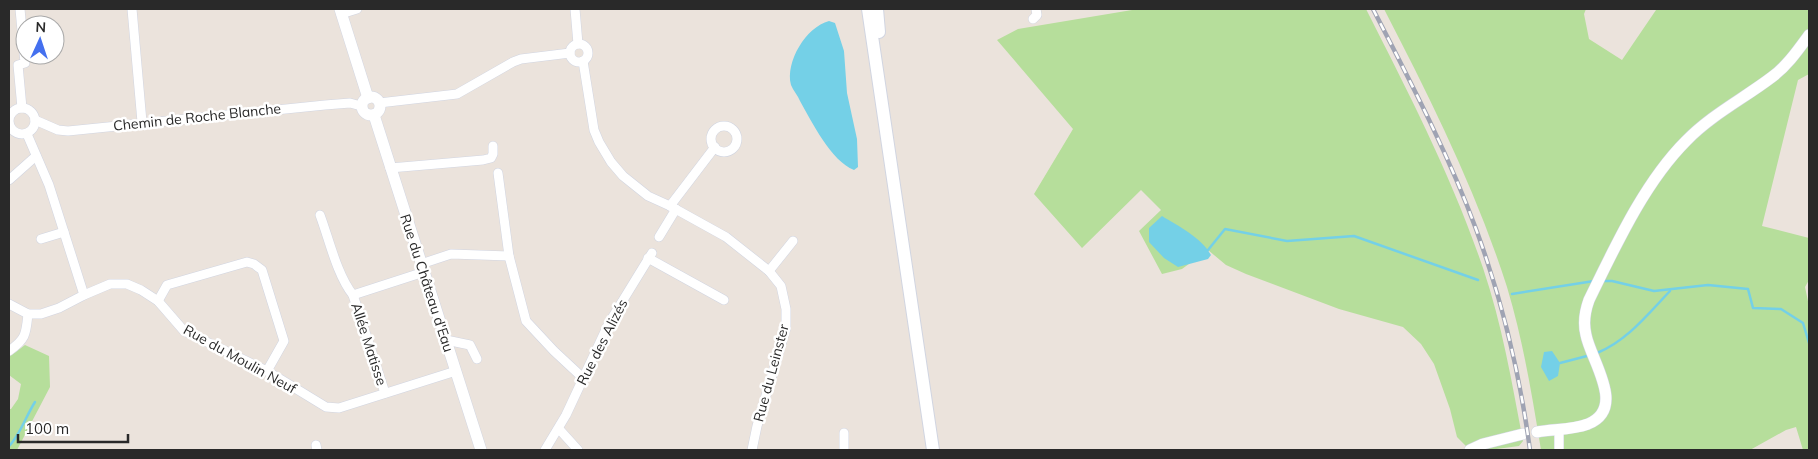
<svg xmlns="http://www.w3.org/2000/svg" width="1818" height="459" viewBox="0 0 1818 459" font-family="Mulish,sans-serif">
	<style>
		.green { fill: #b6de9b }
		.water { fill: #74d0e7 }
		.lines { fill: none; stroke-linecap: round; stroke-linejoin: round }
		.stream { stroke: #74d0e7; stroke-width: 2.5 }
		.minor-casing { stroke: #d1d5e1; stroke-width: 10 }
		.tertiary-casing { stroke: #d1d5e1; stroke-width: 12 }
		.secondary-casing { stroke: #d1d5e1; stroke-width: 14 }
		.minor { stroke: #fff; stroke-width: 9 }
		.tertiary { stroke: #fff; stroke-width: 11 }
		.secondary { stroke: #fff; stroke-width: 12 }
		.rail-casing { stroke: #9fa3b3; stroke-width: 4.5 }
		.rail { stroke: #fff; stroke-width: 2.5; stroke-dasharray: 8; stroke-linecap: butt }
		.labels { text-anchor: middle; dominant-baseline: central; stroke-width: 5; stroke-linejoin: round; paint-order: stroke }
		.street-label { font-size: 14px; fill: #292929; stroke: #fff }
	</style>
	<rect width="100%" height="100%" fill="#ebe3dc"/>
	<g class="green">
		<path d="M1132,9H1366C1409,94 1452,177 1483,268C1502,324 1512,383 1523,441L1519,446L1489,450H1470L1457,437L1450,409L1434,364L1421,344L1403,327L1339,309L1246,274L1226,265L1208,250L1182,269L1162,274L1139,231L1161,210L1141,190L1082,248L1034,194L1073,129L997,40L1018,29L1132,10Z"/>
		<path d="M1384,9H1586L1584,14L1589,39L1622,60L1656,10L1661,9H1723L1726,10L1728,9H1809V74L1798,80L1762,226L1809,238V280L1805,287L1809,306V450H1803L1796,427L1786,430L1750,450H1541C1532,395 1523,340 1507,287C1476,190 1430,98 1384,9Z"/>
		<path d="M25,345L49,356L50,387L17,450H9V409H11L18,399L21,384L9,375V357Z"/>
	</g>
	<g class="water">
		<path d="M829,21L835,23L844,51L847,93L857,139L858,167L854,170C831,161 812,122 800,101C798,96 793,90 791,85C785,62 806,27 829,21Z"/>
		<path d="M1162,216C1178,226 1201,237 1211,255L1208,259L1178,267L1164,258L1149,242V228Z"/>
		<path d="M1552,351L1560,363L1558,376L1549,381L1541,367L1544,352Z"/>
	</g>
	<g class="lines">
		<g class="stream">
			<path d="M1208,250L1225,229L1287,241L1354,236L1478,280"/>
			<path d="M1602,281H1612L1654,291L1708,285L1748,289L1753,308L1781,309L1803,323L1809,343"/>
			<path d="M1512,294L1594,281"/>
			<path d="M1597,353C1627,341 1648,314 1670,291"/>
			<path d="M1560,363L1587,356"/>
			<path d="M9,446C19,437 27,414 35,402"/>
		</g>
		<defs>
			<g id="minor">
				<path d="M20,9L25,63L18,65L22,108"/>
				<path d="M132,9L142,122"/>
				<path d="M575,9L578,44"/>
				<path d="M341,14L357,9"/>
				<path d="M1033,19L1037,15L1036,9"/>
				<circle cx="579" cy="53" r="9"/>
				<path d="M583,61L594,130L599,142L611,162L623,176L648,196L670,206L726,237L769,271L781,286L786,309V328L757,426L752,450"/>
				<path d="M379,103L457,94L513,62L521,59L570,53"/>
				<circle cx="22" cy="121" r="13"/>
				<path d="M35,120L58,130L68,131L325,105L350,103L361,106"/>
				<circle cx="724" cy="139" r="13"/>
				<path d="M27,134L49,185L84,295"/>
				<path d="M390,168L483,160L491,158L493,154V146"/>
				<path d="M498,173L509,256L526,321L554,351L583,378"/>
				<path d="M9,180L36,156"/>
				<path d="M670,206L715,147"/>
				<path d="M320,215C329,239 337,275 353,295L385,393"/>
				<path d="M659,237L676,209"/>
				<path d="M41,239L64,232"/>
				<path d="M648,258L724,300"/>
				<path d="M421,264L451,254L509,256"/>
				<path d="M769,271L793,241"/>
				<path d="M353,295L424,272"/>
				<path d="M158,301L167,285L247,262L254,264L262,270L284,341L267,371"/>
				<path d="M9,304L28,314H41L59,308L84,295L110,284H127L141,290L158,301L184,331L267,371L326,407L339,408L456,371"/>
				<path d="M446,340L470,345L477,359"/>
				<path d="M9,351C26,339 26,334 28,314"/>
				<path d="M559,429L578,450"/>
				<path d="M1559,429V450"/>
				<path d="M844,433V450"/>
				<path d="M316,445L317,450"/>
				<path d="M545,450L566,415L609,323L652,253"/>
			</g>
			<g id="tertiary">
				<path d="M340,9L368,98"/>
				<circle cx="371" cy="106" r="9"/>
				<path d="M374,115L481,450"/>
				<path d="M1537,432C1554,429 1572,430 1588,424C1627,408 1591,361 1586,335C1583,323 1585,311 1589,300C1615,247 1644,183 1686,141C1711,115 1743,99 1772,77C1787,66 1798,50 1809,35"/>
				<path d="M1470,450L1483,444L1523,434"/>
			</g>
			<g id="secondary">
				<path d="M868,9L933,450"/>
				<path d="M877,9L879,32"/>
			</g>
		</defs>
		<use href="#minor" class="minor-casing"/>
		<use href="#tertiary" class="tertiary-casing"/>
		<use href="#secondary" class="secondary-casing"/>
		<use href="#minor" class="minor"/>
		<use href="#tertiary" class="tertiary"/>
		<use href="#secondary" class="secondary"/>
		<defs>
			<path id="rail" d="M1373,9C1410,81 1448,153 1476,229C1502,300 1520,375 1530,450"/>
		</defs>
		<use href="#rail" class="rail-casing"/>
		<use href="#rail" class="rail"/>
	</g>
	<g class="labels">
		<g class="street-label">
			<text transform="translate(197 117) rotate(-6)">Chemin de Roche Blanche</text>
			<text transform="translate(427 283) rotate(72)">Rue du Château d'Eau</text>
			<text transform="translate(602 342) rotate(-63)">Rue des Alizés</text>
			<text transform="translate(369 344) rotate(72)">Allée Matisse</text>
			<text transform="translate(240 359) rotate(29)">Rue du Moulin Neuf</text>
			<text transform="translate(771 373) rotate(-75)">Rue du Leinster</text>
		</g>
	</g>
	<rect width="1818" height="459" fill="none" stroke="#292929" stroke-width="20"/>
	<g transform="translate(40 40) rotate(3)"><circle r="24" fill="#ffffff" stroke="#a9a9a9"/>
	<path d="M0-4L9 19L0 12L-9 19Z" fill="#4470ef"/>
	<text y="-8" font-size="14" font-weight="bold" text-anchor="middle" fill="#292929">N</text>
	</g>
	<path d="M18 434v8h110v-8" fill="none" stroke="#292929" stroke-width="2.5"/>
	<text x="25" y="434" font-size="15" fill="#292929" stroke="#ffffff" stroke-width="4" paint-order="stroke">100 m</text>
</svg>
